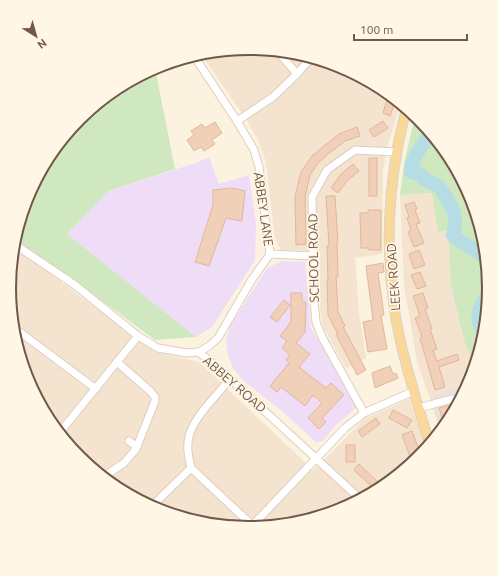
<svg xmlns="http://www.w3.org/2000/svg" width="498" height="576" viewBox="0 0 498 576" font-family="Ubuntu,sans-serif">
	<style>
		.residential { fill: #f3e3cf }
		.industrial { fill: #eae3dc }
		.education { fill: #efddf7 }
		.green { fill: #cfe8c0 }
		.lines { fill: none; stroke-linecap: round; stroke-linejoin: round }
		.river { stroke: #b6dce4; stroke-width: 14 }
		.building { fill: #f0d0b9; stroke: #e2b799 }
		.minor-casing { stroke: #dfcebd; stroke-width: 9 }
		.major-casing { stroke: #dad4cf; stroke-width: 11 }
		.minor { stroke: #fff; stroke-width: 7 }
		.major { stroke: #f9d899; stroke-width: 9 }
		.labels { text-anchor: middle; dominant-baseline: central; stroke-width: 3.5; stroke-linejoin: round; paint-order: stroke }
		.street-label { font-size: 13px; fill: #725848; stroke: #fff6e6 }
		.rim { fill: none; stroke: #725848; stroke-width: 2 }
	</style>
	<rect width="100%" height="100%" fill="#fbf2e0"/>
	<g class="residential">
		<path d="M249,48L341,66L351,73L352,79L356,77L400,106L388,144L383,170L382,254L355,258L359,313L366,358L346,368L324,328L320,311V251L281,250L275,238L266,162L258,140L248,122L203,57Z"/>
		<path d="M432,193L438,231L448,230L451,286L465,344L474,364L471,380L469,383L429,396L417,361L404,285L400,195Z"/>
		<path d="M17,249L155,352L199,362L313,470L330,454L364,419L409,399L426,447L419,458L341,510L249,528L157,510L79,458L27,380L9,288Z"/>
	</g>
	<path class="industrial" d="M469,383L439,427L429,396Z"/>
	<g class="education">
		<path d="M209,157L219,184L249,175L256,224L255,260L212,327L196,337L67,234L108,191L196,163Z"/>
		<path d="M282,261L305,262L311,328L357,407L335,426L323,441L316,442L283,412L244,381L234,370L228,355L226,341L230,326L267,268Z"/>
	</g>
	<g class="green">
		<path d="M155,68L175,169L108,191L67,234L196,337L155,340L77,282L18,243L27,196L79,118Z"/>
		<path d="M415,116L419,118L471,196L489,288L474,364L465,344L451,286L448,230L438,232L432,193L400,195L404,164Z"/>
	</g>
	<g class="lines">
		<g class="river">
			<path d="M430,135C422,144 411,160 411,172L420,174C424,181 431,182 438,186C441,188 453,208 454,213C456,219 455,229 453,235L456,238L482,255"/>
			<path d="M481,327C475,316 480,306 487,297"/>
		</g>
	</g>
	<g class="building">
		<path d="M387,100L395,102L390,116L383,113Z"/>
		<path d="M383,121L388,128L374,137L369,130Z"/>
		<path d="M215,122L222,133L212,140L215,144L204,151L201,147L194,151L187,140L194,135L191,131L202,124L205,128Z"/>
		<path d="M357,127L360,136L345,141L332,151L319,162L310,175L305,197L306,244L296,245L295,197L301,172L312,156L324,146L339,134Z"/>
		<rect x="369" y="158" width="8" height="38"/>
		<path d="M353,164L359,171L347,181L338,193L331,188L341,174Z"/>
		<path d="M232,188L245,191L242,221L226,218L209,266L195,262L213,205V190Z"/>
		<path d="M326,196H335L338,242H337L338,277H336L338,312L345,326L343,327L366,370L357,375L336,334H338L328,315L327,280H328L327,246H329Z"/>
		<path d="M414,202L417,209L415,210L420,223L416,224L424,243L414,247L408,232L411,230L407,218L409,217L405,205Z"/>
		<path d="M368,210H381V250H369L368,248H361L360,213H368Z"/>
		<path d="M419,250L425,265L414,269L409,254Z"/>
		<path d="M383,263L384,272L378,273L384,315H381L387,349L368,352L363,322L373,320L366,266Z"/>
		<path d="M420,272L426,286L417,289L411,275Z"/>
		<path d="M291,293H302V302H306L305,332L296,343L310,354L299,367L326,388L331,383L344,395L322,418L326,422L319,429L308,418L322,403L313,395L305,406L281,387L277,392L270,386L289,363L286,360L290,355L282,348L287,341L280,336L291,322Z"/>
		<path d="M423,293L428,308L425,309L432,329H430L437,349L433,350L437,361L457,354L459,360L439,367L445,387L435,390L420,338L422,337L415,318L420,316L413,296Z"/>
		<path d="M284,300L290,305L277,322L270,317Z"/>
		<path d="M390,366L393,374L396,373L398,378L375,388L372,373Z"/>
		<path d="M455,404L450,412L443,421L439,408Z"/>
		<path d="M393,410L412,420L407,428L389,418Z"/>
		<path d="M376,418L380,424L362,437L358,431Z"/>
		<path d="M412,431L421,455L412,462L402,435Z"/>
		<rect x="346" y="445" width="9" height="17"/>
		<path d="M359,464L380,484L373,488L354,470Z"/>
	</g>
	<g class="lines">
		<defs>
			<g id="minor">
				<path d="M280,54L297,74"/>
				<path d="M196,59L237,121L254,150L259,167L270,254L251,281L218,338L209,346L199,352"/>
				<path d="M237,121L273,97L297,74L309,60"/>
				<path d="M17,246L75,285L138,336L158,348L187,353L199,352L230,379L359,498"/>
				<path d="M270,254L313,256"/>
				<path d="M17,330L96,389"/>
				<path d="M419,408L452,399H458"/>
				<path d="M364,413L322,337L316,322L314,302L312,197L327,170L355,150L396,152"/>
				<path d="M61,431L138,336"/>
				<path d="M129,441L137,447"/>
				<path d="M191,468L254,527"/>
				<path d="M106,475L124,463L136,449L155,401V397L150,391L117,362"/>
				<path d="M152,506L191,468C189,458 186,448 189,437C192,419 218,394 230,379"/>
				<path d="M251,527L345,428L364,413L414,391"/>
			</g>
			<path id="major" d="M406,110C403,123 399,137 397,151C388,201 387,256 394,306C400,350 416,399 429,442"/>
		</defs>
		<use href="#minor" class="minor-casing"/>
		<use href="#major" class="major-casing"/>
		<use href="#minor" class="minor"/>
		<use href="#major" class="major"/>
	</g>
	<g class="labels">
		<g class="street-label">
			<text transform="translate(264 209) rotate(82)">ABBEY LANE</text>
			<text transform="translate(313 258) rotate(-91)">SCHOOL ROAD</text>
			<text transform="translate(393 277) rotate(-94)">LEEK ROAD</text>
			<text transform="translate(235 384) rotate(41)">ABBEY ROAD</text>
		</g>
	</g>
	<path d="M0 0H498V576H0ZM16 288a233 233 0 1 1 466 0a233 233 0 1 1-466 0Z" fill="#fff6e6" fill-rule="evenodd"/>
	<path class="rim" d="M16 288a233 233 0 1 1 466 0a233 233 0 1 1-466 0Z"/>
	<g transform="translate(36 36) rotate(143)" stroke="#fff6e6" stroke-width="3" paint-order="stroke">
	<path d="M0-3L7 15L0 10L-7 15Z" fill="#725848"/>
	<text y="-6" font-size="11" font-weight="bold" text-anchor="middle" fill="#725848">N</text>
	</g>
	<path d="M354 34v6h113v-6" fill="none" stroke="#725848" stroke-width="2"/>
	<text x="360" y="34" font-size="12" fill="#725848" stroke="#fff6e6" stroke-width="3" paint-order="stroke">100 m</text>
</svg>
